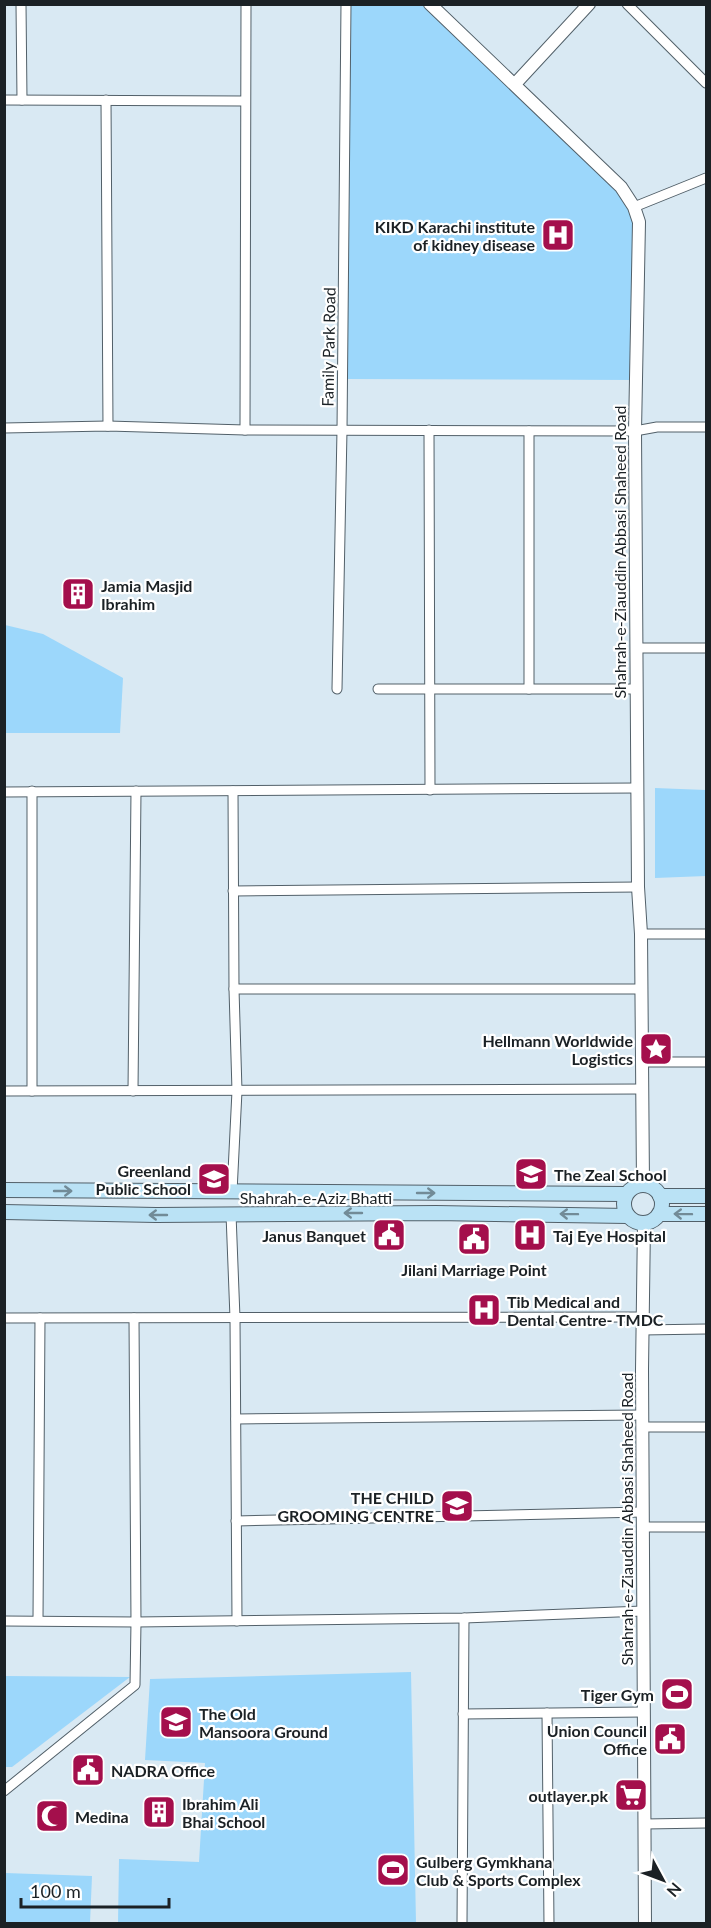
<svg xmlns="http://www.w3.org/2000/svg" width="711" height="1928" viewBox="0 0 711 1928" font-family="Lato,sans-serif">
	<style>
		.green { fill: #9cd7fb }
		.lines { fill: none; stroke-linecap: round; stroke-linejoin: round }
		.minor-casing { stroke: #526069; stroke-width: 11 }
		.tertiary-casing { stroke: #526069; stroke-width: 14 }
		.secondary-casing { stroke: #526069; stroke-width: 16 }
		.minor { stroke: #fff; stroke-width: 9 }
		.tertiary { stroke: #fff; stroke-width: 12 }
		.secondary { stroke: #bae2f5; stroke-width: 14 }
		.oneway { stroke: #728b97 }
		.labels { text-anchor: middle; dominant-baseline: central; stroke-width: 4.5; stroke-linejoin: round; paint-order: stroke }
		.poi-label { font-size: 16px; font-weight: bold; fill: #1b2125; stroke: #fff; text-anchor: start }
		.street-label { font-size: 16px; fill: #1b2125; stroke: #fff }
	</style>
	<rect width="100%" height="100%" fill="#d9e9f3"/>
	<g class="green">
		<path d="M346,5H430L634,207L636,380L343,379Z"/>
		<path d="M5,625L43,634L123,678L120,733H5Z"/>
		<path d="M655,788L706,790V876L655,878Z"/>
		<path d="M411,1672L416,1923H118L119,1859L199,1862L205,1763L145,1760L150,1679Z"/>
		<path d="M5,1676L130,1677L12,1767H5Z"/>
		<path d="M5,1873L92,1876L90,1923H5Z"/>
	</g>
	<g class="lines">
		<defs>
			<g id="minor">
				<path d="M21,4L22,100"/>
				<path d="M627,4L706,83"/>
				<path d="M4,100L245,101"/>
				<path d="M106,100L108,426"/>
				<path d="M634,207L706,178"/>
				<path d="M4,428L108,426L245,430L635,431L657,427H706"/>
				<path d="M245,430L246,4"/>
				<path d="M429,430L430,790"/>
				<path d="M529,431V689"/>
				<path d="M636,648H706"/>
				<path d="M337,689L342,430L346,4"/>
				<path d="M378,689H636"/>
				<path d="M32,791V1091"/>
				<path d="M4,792L637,788"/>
				<path d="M233,891L638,887"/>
				<path d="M641,934H706"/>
				<path d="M234,989H642"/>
				<path d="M643,1062H706"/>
				<path d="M4,1091L642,1089"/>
				<path d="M133,1091L136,791"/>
				<path d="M232,1192L237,1091L234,989L233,791"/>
				<path d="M231,1214L235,1318L237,1621"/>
				<path d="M4,1318L642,1317"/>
				<path d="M642,1330L706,1329"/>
				<path d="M236,1419L642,1415"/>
				<path d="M642,1427H706"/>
				<path d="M236,1521L643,1512"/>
				<path d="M643,1527H706"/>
				<path d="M38,1620L40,1318"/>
				<path d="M4,1621L136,1622L464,1618L643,1611"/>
				<path d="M547,1713L549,1924"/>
				<path d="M463,1714L644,1712"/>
				<path d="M4,1791L135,1685L136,1622L134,1318"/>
				<path d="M645,1824L706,1823"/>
				<path d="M462,1924L464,1618"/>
			</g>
			<g id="tertiary">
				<path d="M430,4L621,187L634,207L639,222L635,431L638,887L641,934L643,1185"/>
				<path d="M515,84L589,4"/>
				<path d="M644,1223L642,1370L645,1924"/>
			</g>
			<g id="secondary">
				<circle cx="643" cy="1204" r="19"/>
				<path d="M4,1190L626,1194"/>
				<path d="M660,1196H706"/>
				<path d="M4,1212L156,1215L436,1213L628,1216"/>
				<path d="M659,1214H706"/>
			</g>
		</defs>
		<use href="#minor" class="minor-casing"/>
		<use href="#tertiary" class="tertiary-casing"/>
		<use href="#secondary" class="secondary-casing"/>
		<use href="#minor" class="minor"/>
		<use href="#tertiary" class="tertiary"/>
		<use href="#secondary" class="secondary"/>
	</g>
	<defs><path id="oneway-shaft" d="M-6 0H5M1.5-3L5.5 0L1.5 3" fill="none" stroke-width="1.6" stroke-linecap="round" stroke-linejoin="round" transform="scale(1.5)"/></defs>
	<g class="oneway">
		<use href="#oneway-shaft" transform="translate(63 1191)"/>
		<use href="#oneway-shaft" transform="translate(426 1193)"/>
		<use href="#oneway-shaft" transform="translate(353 1213) rotate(180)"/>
		<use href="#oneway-shaft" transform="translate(569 1214) rotate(-179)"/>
		<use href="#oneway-shaft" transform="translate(683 1214) rotate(-179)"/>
		<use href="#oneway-shaft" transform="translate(158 1215) rotate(180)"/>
	</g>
	<defs>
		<symbol id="hospital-square" viewBox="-11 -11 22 22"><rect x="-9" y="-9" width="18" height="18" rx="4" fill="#a40f4c" stroke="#fff"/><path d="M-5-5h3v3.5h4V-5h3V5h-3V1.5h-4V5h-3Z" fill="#fff"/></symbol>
		<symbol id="building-square" viewBox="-11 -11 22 22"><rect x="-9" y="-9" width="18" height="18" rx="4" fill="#a40f4c" stroke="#fff"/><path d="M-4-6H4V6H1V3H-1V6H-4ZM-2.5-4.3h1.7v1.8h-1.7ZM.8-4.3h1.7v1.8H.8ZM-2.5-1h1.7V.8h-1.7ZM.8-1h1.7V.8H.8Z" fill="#fff"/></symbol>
		<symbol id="sight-square" viewBox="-11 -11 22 22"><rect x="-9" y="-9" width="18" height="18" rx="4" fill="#a40f4c" stroke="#fff"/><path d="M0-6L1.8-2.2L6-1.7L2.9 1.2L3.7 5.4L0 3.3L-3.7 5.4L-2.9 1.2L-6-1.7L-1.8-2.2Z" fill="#fff"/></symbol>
		<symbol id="school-square" viewBox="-11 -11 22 22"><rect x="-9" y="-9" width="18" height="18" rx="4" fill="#a40f4c" stroke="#fff"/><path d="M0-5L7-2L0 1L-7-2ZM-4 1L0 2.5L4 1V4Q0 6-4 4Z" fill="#fff"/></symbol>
		<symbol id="civic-square" viewBox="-11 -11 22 22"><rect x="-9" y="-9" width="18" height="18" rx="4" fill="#a40f4c" stroke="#fff"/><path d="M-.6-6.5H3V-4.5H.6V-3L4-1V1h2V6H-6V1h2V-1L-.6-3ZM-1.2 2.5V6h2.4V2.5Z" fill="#fff"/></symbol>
		<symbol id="stadium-square" viewBox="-11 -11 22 22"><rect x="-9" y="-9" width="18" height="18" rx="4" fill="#a40f4c" stroke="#fff"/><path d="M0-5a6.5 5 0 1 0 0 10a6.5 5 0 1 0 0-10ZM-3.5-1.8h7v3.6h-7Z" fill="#fff"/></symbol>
		<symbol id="supermarket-square" viewBox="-11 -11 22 22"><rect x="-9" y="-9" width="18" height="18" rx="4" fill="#a40f4c" stroke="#fff"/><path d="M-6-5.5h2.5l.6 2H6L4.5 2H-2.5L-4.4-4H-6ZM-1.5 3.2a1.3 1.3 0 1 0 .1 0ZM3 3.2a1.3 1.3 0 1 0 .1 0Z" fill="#fff"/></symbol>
		<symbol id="mosque-square" viewBox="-11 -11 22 22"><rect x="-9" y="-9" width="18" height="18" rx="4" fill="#a40f4c" stroke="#fff"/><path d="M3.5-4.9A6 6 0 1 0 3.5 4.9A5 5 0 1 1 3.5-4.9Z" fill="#fff"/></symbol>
	</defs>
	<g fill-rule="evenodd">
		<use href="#hospital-square" x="539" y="216" width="38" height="38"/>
		<use href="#building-square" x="59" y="575" width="38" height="38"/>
		<use href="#sight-square" x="637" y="1030" width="38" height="38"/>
		<use href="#school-square" x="512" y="1155" width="38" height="38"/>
		<use href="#school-square" x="195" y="1160" width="38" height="38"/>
		<use href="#civic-square" x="370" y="1216" width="38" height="38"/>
		<use href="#hospital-square" x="511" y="1216" width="38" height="38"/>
		<use href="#civic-square" x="455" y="1220" width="38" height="38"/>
		<use href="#hospital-square" x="465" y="1291" width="38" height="38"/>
		<use href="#school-square" x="438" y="1487" width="38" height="38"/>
		<use href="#stadium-square" x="658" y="1675" width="38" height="38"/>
		<use href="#school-square" x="157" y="1703" width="38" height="38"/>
		<use href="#civic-square" x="651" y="1720" width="38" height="38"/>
		<use href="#civic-square" x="69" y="1751" width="38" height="38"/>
		<use href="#supermarket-square" x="612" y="1776" width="38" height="38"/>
		<use href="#building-square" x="140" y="1793" width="38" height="38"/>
		<use href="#mosque-square" x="33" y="1797" width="38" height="38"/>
		<use href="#stadium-square" x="374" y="1851" width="38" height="38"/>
	</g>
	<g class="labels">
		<g class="poi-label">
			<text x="535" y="226" text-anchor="end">KIKD Karachi institute<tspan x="535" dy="18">of kidney disease</tspan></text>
			<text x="101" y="585">Jamia Masjid<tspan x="101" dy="18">Ibrahim</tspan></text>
			<text x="633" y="1040" text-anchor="end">Hellmann Worldwide<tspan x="633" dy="18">Logistics</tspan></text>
			<text x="191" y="1170" text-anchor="end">Greenland<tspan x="191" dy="18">Public School</tspan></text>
			<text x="554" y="1174">The Zeal School</text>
			<text x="366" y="1235" text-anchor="end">Janus Banquet</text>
			<text x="553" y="1235">Taj Eye Hospital</text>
			<text x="474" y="1269" text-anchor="middle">Jilani Marriage Point</text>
			<text x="507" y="1301">Tib Medical and<tspan x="507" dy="18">Dental Centre- TMDC</tspan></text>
			<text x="434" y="1497" text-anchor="end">THE CHILD<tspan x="434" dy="18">GROOMING CENTRE</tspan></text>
			<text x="654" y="1694" text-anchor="end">Tiger Gym</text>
			<text x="199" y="1713">The Old<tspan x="199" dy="18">Mansoora Ground</tspan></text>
			<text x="647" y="1730" text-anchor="end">Union Council<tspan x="647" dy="18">Office</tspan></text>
			<text x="111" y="1770">NADRA Office</text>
			<text x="608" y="1795" text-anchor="end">outlayer.pk</text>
			<text x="182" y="1803">Ibrahim Ali<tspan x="182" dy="18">Bhai School</tspan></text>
			<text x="75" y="1816">Medina</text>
			<text x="416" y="1861">Gulberg Gymkhana<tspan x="416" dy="18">Club &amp; Sports Complex</tspan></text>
		</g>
		<g class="street-label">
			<text transform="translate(328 347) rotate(-89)">Family Park Road</text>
			<text transform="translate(619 552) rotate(-90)">Shahrah-e-Ziauddin Abbasi Shaheed Road</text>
			<text x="316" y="1197">Shahrah-e-Aziz Bhatti</text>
			<text transform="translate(626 1519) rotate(-90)">Shahrah-e-Ziauddin Abbasi Shaheed Road</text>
		</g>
	</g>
	<rect width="711" height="1928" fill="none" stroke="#1b2125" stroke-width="12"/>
	<g transform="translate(663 1880) rotate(131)" stroke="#ffffff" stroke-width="4.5" paint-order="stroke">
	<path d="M0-4.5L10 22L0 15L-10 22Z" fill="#1b2125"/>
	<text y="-9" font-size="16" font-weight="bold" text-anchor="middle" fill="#1b2125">N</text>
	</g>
	<path d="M21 1898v9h148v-9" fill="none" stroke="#1b2125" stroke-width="3"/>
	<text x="30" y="1898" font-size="18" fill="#1b2125" stroke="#ffffff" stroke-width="4.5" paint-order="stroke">100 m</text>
</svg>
